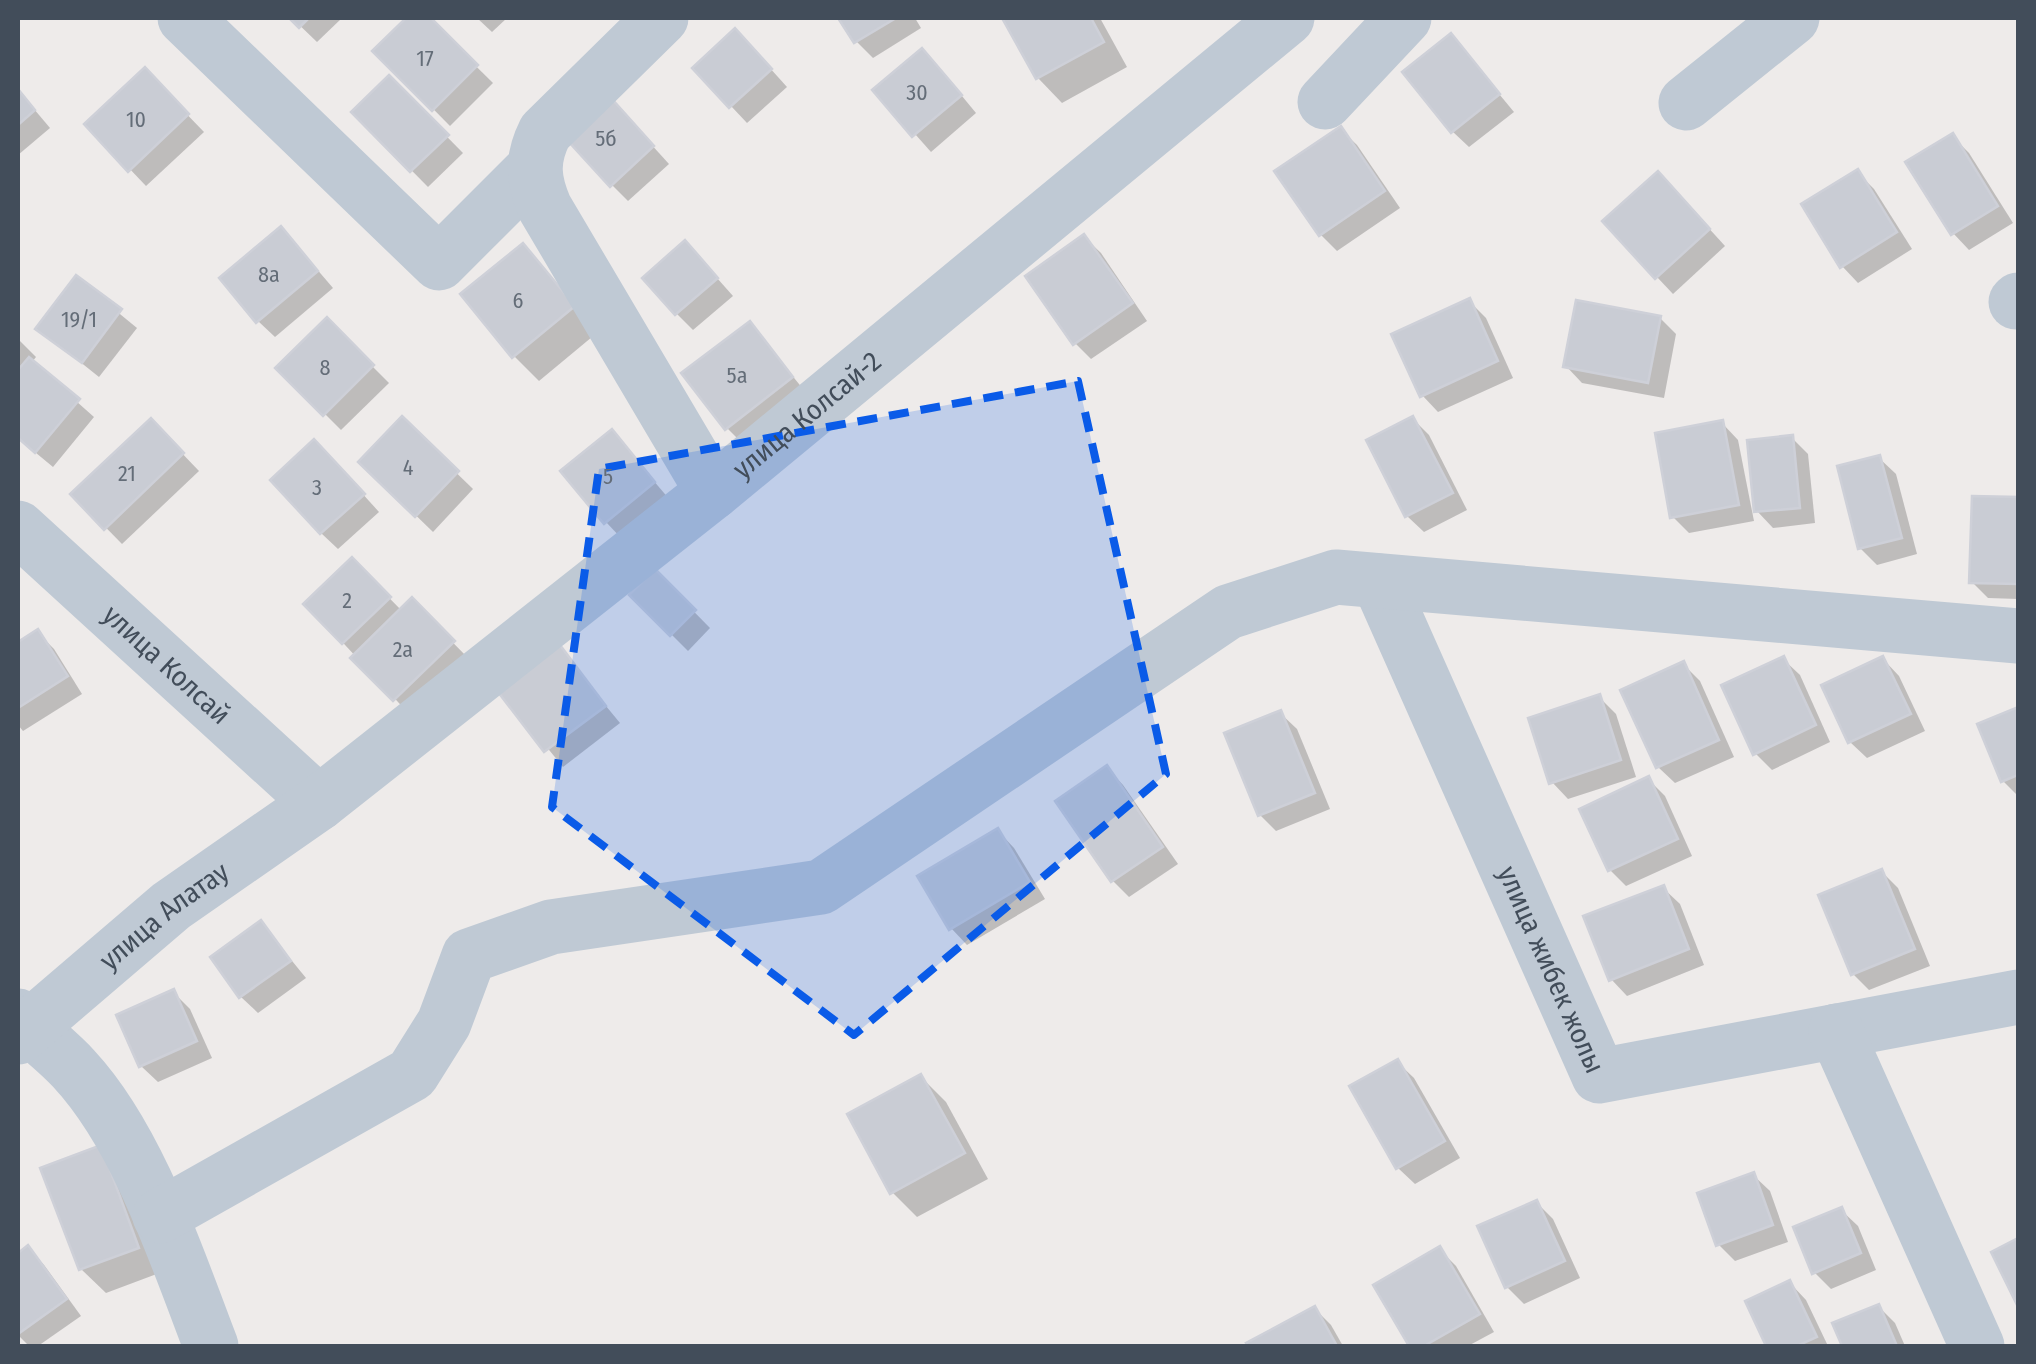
<svg xmlns="http://www.w3.org/2000/svg" width="2036" height="1364" viewBox="0 0 2036 1364" font-family="'Fira Sans Condensed',sans-serif">
	<style>
		.shadow { fill: #0003 }
		.building { fill: #c9ccd4; stroke: #ced0d8; stroke-width: 2.5 }
		.lines { fill: none; stroke-linecap: round; stroke-linejoin: round }
		.minor { stroke: #bfc9d4; stroke-width: 55 }
		.marked { fill: #0a5be8; fill-opacity: 0.2; stroke: #0a5be8; stroke-width: 8; stroke-dasharray: 20 12; stroke-linejoin: round }
		.labels { text-anchor: middle; dominant-baseline: central; stroke-width: 10; stroke-linejoin: round; paint-order: stroke }
		.number-label { font-size: 22px; fill: #646d78 }
		.street-label { font-size: 28px; fill: #424d5a; stroke: #fff }
	</style>
	<rect width="100%" height="100%" fill="#eeebea"/>
	<g class="shadow">
		<path d="M292,18H342L317,42Z"/>
		<path d="M409,18H427L493,83L450,126L376,51Z"/>
		<path d="M477,18H507L492,32Z"/>
		<path d="M841,18H915L921,28L873,58L856,41Z"/>
		<path d="M1004,18H1100L1127,67L1062,103L1038,78Z"/>
		<path d="M1451,36L1514,112L1469,147L1452,131Z"/>
		<path d="M752,48L787,87L747,123L731,106Z"/>
		<path d="M938,67L976,113L931,152L876,90Z"/>
		<path d="M145,71L204,132L146,186L87,124Z"/>
		<path d="M389,78L463,153L428,187L354,112Z"/>
		<path d="M18,90L50,128L18,155Z"/>
		<path d="M619,109L669,164L628,201L612,185Z"/>
		<path d="M1340,129L1357,145L1400,208L1337,251L1320,234Z"/>
		<path d="M1952,136L1969,153L2013,223L1969,250L1953,233Z"/>
		<path d="M1858,173L1874,189L1912,249L1858,283L1842,266Z"/>
		<path d="M1674,190L1725,246L1673,294L1657,277Z"/>
		<path d="M1084,237L1101,253L1147,321L1091,359L1075,343Z"/>
		<path d="M297,246L333,288L275,337L258,321Z"/>
		<path d="M523,246L598,332L539,381L514,356Z"/>
		<path d="M701,260L733,296L693,330L677,314Z"/>
		<path d="M76,278L137,328L99,377L39,329Z"/>
		<path d="M1469,301L1486,318L1513,378L1438,412L1422,395Z"/>
		<path d="M1660,318L1676,334L1664,398L1582,383L1566,366Z"/>
		<path d="M327,321L389,383L341,430L279,368Z"/>
		<path d="M750,324L808,395L743,444L727,428Z"/>
		<path d="M18,339L36,357L32,362L94,417L53,467L18,438Z"/>
		<path d="M1413,419L1429,435L1467,510L1424,532L1407,516Z"/>
		<path d="M402,420L473,489L433,532L361,462Z"/>
		<path d="M151,421L199,471L122,544L73,494Z"/>
		<path d="M1722,423L1738,440L1754,521L1689,533L1673,517Z"/>
		<path d="M612,432L670,500L622,539L606,522Z"/>
		<path d="M1792,438L1808,454L1815,523L1773,528L1757,511Z"/>
		<path d="M1879,458L1896,474L1917,554L1877,565L1860,548Z"/>
		<path d="M331,459L379,512L338,549L321,533Z"/>
		<path d="M1974,499L2018,500V599L1988,598L1972,582Z"/>
		<path d="M352,560L402,611L412,601L469,659L411,716L307,604Z"/>
		<path d="M655,572L710,628L688,651L632,595Z"/>
		<path d="M38,633L54,649L82,694L23,731L18,725V645Z"/>
		<path d="M559,649L620,723L563,767L502,692Z"/>
		<path d="M1783,659L1800,675L1830,742L1772,770L1755,753Z"/>
		<path d="M1883,659L1899,676L1925,731L1867,758L1850,742Z"/>
		<path d="M1683,664L1700,681L1734,757L1675,783L1658,767Z"/>
		<path d="M1599,697L1616,714L1636,777L1568,799L1552,782Z"/>
		<path d="M2018,710V796L2003,781L1980,725Z"/>
		<path d="M1280,713L1297,729L1330,809L1276,831L1260,815Z"/>
		<path d="M1107,768L1123,785L1178,864L1129,897L1113,881Z"/>
		<path d="M1648,779L1665,796L1692,856L1626,886L1610,870Z"/>
		<path d="M998,831L1014,848L1045,899L967,945L951,928Z"/>
		<path d="M1882,872L1898,888L1930,966L1869,990L1853,974Z"/>
		<path d="M1663,888L1680,904L1704,965L1627,996L1611,979Z"/>
		<path d="M261,923L306,978L258,1013L241,997L213,958Z"/>
		<path d="M173,992L190,1009L212,1058L158,1082L141,1066Z"/>
		<path d="M1397,1062L1414,1078L1460,1158L1415,1184L1398,1168L1353,1087Z"/>
		<path d="M921,1077L946,1102L988,1179L917,1217L892,1192Z"/>
		<path d="M100,1148L162,1272L106,1293L81,1269Z"/>
		<path d="M1753,1175L1770,1191L1788,1242L1735,1261L1718,1244Z"/>
		<path d="M1537,1203L1553,1219L1580,1278L1524,1304L1507,1287Z"/>
		<path d="M1841,1210L1858,1226L1876,1270L1831,1289L1814,1272Z"/>
		<path d="M28,1248L44,1265L81,1316L38,1346H29L18,1335V1256Z"/>
		<path d="M1440,1250L1456,1266L1494,1332L1468,1346H1412L1377,1286Z"/>
		<path d="M1790,1283L1806,1300L1828,1346H1769L1748,1302Z"/>
		<path d="M1879,1307L1895,1323L1905,1346H1845L1836,1324Z"/>
		<path d="M1315,1309L1331,1325L1343,1346H1251L1250,1344Z"/>
	</g>
	<g class="building">
		<path d="M289,18H309L299,28Z"/>
		<path d="M406,18H431L478,65L432,111L372,51Z"/>
		<path d="M838,18H896L854,43Z"/>
		<path d="M1002,18H1091L1104,42L1036,79Z"/>
		<path d="M735,28L772,69L729,108L692,68Z"/>
		<path d="M1451,33L1500,94L1451,133L1402,72Z"/>
		<path d="M922,48L962,95L912,137L872,90Z"/>
		<path d="M145,67L189,114L128,172L84,124Z"/>
		<path d="M389,75L449,135L410,172L351,112Z"/>
		<path d="M18,89L35,110L18,125Z"/>
		<path d="M603,89L654,146L610,187L558,130Z"/>
		<path d="M1341,126L1385,191L1319,236L1274,171Z"/>
		<path d="M1953,133L1998,206L1951,235L1905,162Z"/>
		<path d="M1858,169L1897,232L1840,268L1801,204Z"/>
		<path d="M1658,171L1710,229L1655,279L1602,221Z"/>
		<path d="M281,226L318,271L256,323L219,278Z"/>
		<path d="M1084,234L1133,303L1073,345L1025,276Z"/>
		<path d="M685,240L718,278L675,315L642,278Z"/>
		<path d="M523,243L575,306L512,358L460,294Z"/>
		<path d="M76,275L122,309L82,363L35,329Z"/>
		<path d="M1470,298L1498,361L1420,397L1391,334Z"/>
		<path d="M1576,300L1661,316L1648,383L1563,367Z"/>
		<path d="M327,317L374,365L323,416L275,368Z"/>
		<path d="M750,321L793,377L725,430L681,373Z"/>
		<path d="M29,357L80,399L35,453L18,438V370Z"/>
		<path d="M402,416L459,471L415,517L358,462Z"/>
		<path d="M1413,416L1453,493L1405,517L1366,440Z"/>
		<path d="M151,418L184,453L104,530L70,494Z"/>
		<path d="M1723,420L1739,505L1670,518L1655,433Z"/>
		<path d="M612,429L655,482L604,524L560,471Z"/>
		<path d="M1793,435L1800,508L1754,512L1747,440Z"/>
		<path d="M314,439L365,494L320,534L270,480Z"/>
		<path d="M1880,455L1902,538L1858,549L1837,466Z"/>
		<path d="M1972,496L2018,497V584L1969,583Z"/>
		<path d="M352,557L391,597L342,644L303,604Z"/>
		<path d="M655,569L696,610L670,636L629,595Z"/>
		<path d="M412,597L455,641L393,701L350,658Z"/>
		<path d="M38,629L68,676L18,708V642Z"/>
		<path d="M560,645L606,706L544,752L498,692Z"/>
		<path d="M1784,656L1816,725L1753,755L1721,685Z"/>
		<path d="M1883,656L1911,714L1848,743L1821,685Z"/>
		<path d="M1684,661L1719,740L1656,768L1620,690Z"/>
		<path d="M1600,694L1621,760L1549,784L1528,718Z"/>
		<path d="M2018,707V775L2001,782L1977,724Z"/>
		<path d="M1281,710L1315,793L1258,816L1224,733Z"/>
		<path d="M1107,765L1163,847L1111,882L1055,801Z"/>
		<path d="M1649,776L1678,839L1608,871L1579,809Z"/>
		<path d="M998,828L1030,882L949,930L917,876Z"/>
		<path d="M1882,869L1915,949L1851,975L1818,895Z"/>
		<path d="M1664,885L1689,949L1609,981L1583,916Z"/>
		<path d="M261,920L291,961L239,998L210,957Z"/>
		<path d="M174,989L197,1041L139,1067L116,1015Z"/>
		<path d="M1398,1059L1445,1141L1396,1169L1349,1086Z"/>
		<path d="M921,1074L965,1153L890,1194L847,1114Z"/>
		<path d="M101,1145L139,1248L79,1270L40,1168Z"/>
		<path d="M1754,1172L1773,1225L1716,1246L1697,1193Z"/>
		<path d="M1537,1200L1565,1261L1505,1288L1477,1226Z"/>
		<path d="M1842,1207L1861,1253L1812,1274L1793,1227Z"/>
		<path d="M2018,1238V1307L1991,1252Z"/>
		<path d="M28,1245L67,1299L18,1334V1253Z"/>
		<path d="M1440,1246L1480,1314L1424,1346H1409L1373,1285Z"/>
		<path d="M1790,1280L1817,1337L1797,1346H1766L1745,1301Z"/>
		<path d="M1879,1304L1897,1346H1842L1832,1323Z"/>
		<path d="M1315,1306L1337,1346H1248L1246,1343Z"/>
	</g>
	<g class="lines">
		<g class="minor">
			<path d="M185,18L439,263L533,169"/>
			<path d="M661,18L545,132C531,160 533,180 545,208L713,492"/>
			<path d="M1325,102L1404,18"/>
			<path d="M1686,103L1792,18"/>
			<path d="M2016,302L2018,300"/>
			<path id="s1" d="M18,528L319,803"/>
			<path id="s2" d="M1379,581L1599,1076L2018,997"/>
			<path d="M18,1016C35,1035 57,1050 74,1069C139,1139 177,1258 211,1346"/>
			<path d="M1836,1031L1977,1346"/>
			<path id="s3" d="M18,1037L171,906L319,803L713,492L1287,18"/>
			<path d="M160,1216L412,1074L444,1023L469,956L551,927L821,887L1228,612L1336,577L2018,636"/>
		</g>
	</g>
	<path class="marked" d="M1078,381L1166,774L854,1035L552,807L599,469Z"/>
	<g class="labels">
		<g class="number-label">
			<text x="425" y="58">17</text>
			<text x="917" y="92">30</text>
			<text x="136" y="119">10</text>
			<text x="606" y="138">5б</text>
			<text x="269" y="274">8а</text>
			<text x="518" y="300">6</text>
			<text x="79" y="319">19/1</text>
			<text x="325" y="367">8</text>
			<text x="737" y="375">5а</text>
			<text x="408" y="467">4</text>
			<text x="127" y="473">21</text>
			<text x="608" y="476">5</text>
			<text x="317" y="487">3</text>
			<text x="347" y="600">2</text>
			<text x="403" y="649">2а</text>
		</g>
		<g class="street-label">
			<text stroke="none"><textPath href="#s3" startOffset="1005">улица Колсай-2</textPath></text>
			<text stroke="none"><textPath href="#s1" startOffset="202">улица Колсай</textPath></text>
			<text stroke="none"><textPath href="#s3" startOffset="190">улица Алатау</textPath></text>
			<text stroke="none"><textPath href="#s2" startOffset="425">улица жибек жолы</textPath></text>
		</g>
	</g>
	<rect width="2036" height="1364" fill="none" stroke="#424d5a" stroke-width="40"/>
</svg>
